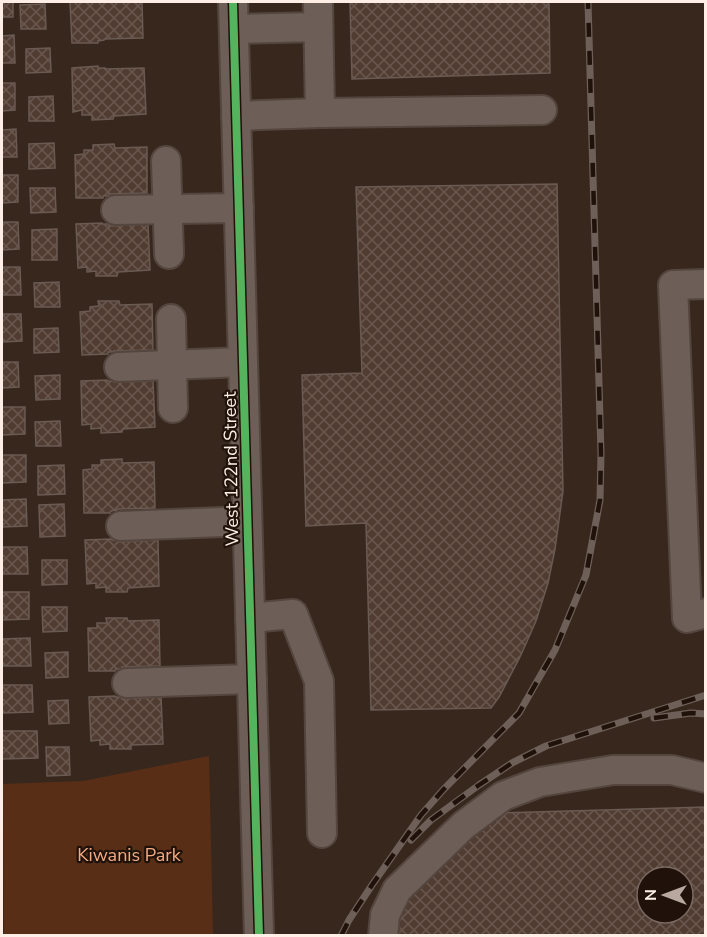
<svg xmlns="http://www.w3.org/2000/svg" width="707" height="937" viewBox="0 0 707 937" font-family="'Nunito Sans',sans-serif">
	<style>
		.green { fill: #582f16 }
		.building { fill: url(#building-cross-hatch); stroke: #695a52; stroke-width: 1.5; fill-rule: evenodd }
		.lines { fill: none; stroke-linecap: round; stroke-linejoin: round }
		.minor-casing { stroke: #54453e; stroke-width: 32 }
		.minor { stroke: #6d5f58; stroke-width: 28 }
		.rail-casing { stroke: #6e6059; stroke-width: 7 }
		.rail { stroke: #20120a; stroke-width: 4.5; stroke-dasharray: 14; stroke-linecap: butt }
		.cycleway-casing { stroke: #20120a; stroke-width: 11 }
		.cycleway { stroke: #56b35d; stroke-width: 8 }
		.labels { text-anchor: middle; dominant-baseline: central; stroke-width: 4.5; stroke-linejoin: round; paint-order: stroke }
		.street-label { font-size: 18px; fill: #ffeee5; stroke: #20120a }
		.park-label { font-size: 18px; fill: #f5ab82; stroke: #20120a }
	</style>
	<defs>
		<pattern id="building-cross-hatch" width="8" height="8" patternUnits="userSpaceOnUse" patternTransform="scale(1.5)"><rect width="8" height="8" fill="#503c31"/><path d="M0 0l8 8M0 8l8-8" fill="none" stroke="#6a584f"/></pattern>
	</defs>
	<rect width="100%" height="100%" fill="#38271d"/>
	<path class="green" d="M209,756L213,935H4L3,784L83,781Z"/>
	<g class="building">
		<rect x="2" y="2" width="11" height="15"/>
		<path d="M70,2H142L143,38L105,39L104,40L98,41V43H72Z"/>
		<path d="M350,2H549L550,73L352,79Z"/>
		<path d="M45,4L46,29H21L20,5Z"/>
		<path d="M14,35L15,63H2V36Z"/>
		<path d="M50,48L51,72L26,73V49Z"/>
		<path d="M98,66V68H105V69L144,68L146,114L114,116L113,119L92,120V115H82V110L73,112L72,68Z"/>
		<path d="M2,83H15V110L2,111Z"/>
		<path d="M53,96L54,121H29V97Z"/>
		<path d="M16,129L17,157H2V130Z"/>
		<path d="M54,143L55,168L29,169V144Z"/>
		<path d="M114,144L115,148L147,147V193L109,194V196H103V198H76L75,155L84,154V150H93V145Z"/>
		<path d="M2,175H18V202L2,203Z"/>
		<path d="M557,184L563,491L555,549L548,583L536,621L520,657L499,697L491,708L371,710L366,523L306,526L302,375L362,373L356,187Z"/>
		<path d="M30,188H55L56,212L31,213Z"/>
		<path d="M2,222H18L19,249L2,250Z"/>
		<path d="M102,223V224H109V226L148,224L150,270L118,272L117,276H96V271L87,272V267L78,268L76,224Z"/>
		<path d="M57,229V260H32V230Z"/>
		<path d="M2,267H20L21,295H2Z"/>
		<path d="M59,282L60,307H35L34,283Z"/>
		<path d="M98,301H119L120,305L152,304L153,350L114,351V352H108V354L82,355L80,312L90,311V307L99,306Z"/>
		<path d="M2,314H21L22,341L2,342Z"/>
		<path d="M58,328L59,352L34,353V329Z"/>
		<path d="M2,362H18L19,387L2,388Z"/>
		<path d="M60,375V399L36,400L35,376Z"/>
		<path d="M107,380V381H114V382L153,381L155,427L123,429L122,432L101,433V428L91,429V424L82,425L81,381Z"/>
		<path d="M2,407H25V434L2,435Z"/>
		<path d="M60,421L61,446H36L35,422Z"/>
		<path d="M2,455H26V482L2,483Z"/>
		<path d="M122,459V463L154,462L155,508L117,509V510L111,511L110,513H84L83,470L92,469V465H101V460Z"/>
		<path d="M64,465L65,494L38,495V466Z"/>
		<path d="M26,499L27,526L2,527V500Z"/>
		<path d="M64,504L65,536L40,537L39,505Z"/>
		<path d="M112,539V540H119V542L158,540L159,586L128,588L127,592H106V587L96,588V583L87,584L85,540Z"/>
		<path d="M2,547H27L28,574H2Z"/>
		<path d="M42,560H67V584L42,585Z"/>
		<path d="M2,592H29V619L2,620Z"/>
		<path d="M42,607H67V631L43,632Z"/>
		<path d="M106,618H127L128,621L159,620L160,666L122,667V669H116L115,671H89L88,628H97V623H107Z"/>
		<path d="M30,638L31,666H2V639Z"/>
		<path d="M68,652V677L46,678L45,653Z"/>
		<path d="M2,685H32L33,712L2,713Z"/>
		<path d="M115,696V697H122V699L161,697L163,744L131,745V749H110V744L100,745V740L91,741L89,697Z"/>
		<path d="M68,700L69,723L49,724L48,701Z"/>
		<path d="M2,731H37L38,758L2,759Z"/>
		<path d="M46,747H69L70,775L47,776Z"/>
		<path d="M706,807V936H398L397,908L495,813ZM647,877H683V913H647Z"/>
	</g>
	<g class="lines">
		<defs>
			<g id="minor">
				<path d="M233,2L259,936"/>
				<path d="M318,2L320,113L542,110"/>
				<path d="M234,29L318,27"/>
				<path d="M236,116L320,113"/>
				<path d="M166,161L169,254"/>
				<path d="M116,210L239,208"/>
				<path d="M706,284L673,285L687,618L706,613"/>
				<path d="M171,319L173,408"/>
				<path d="M119,367L243,362"/>
				<path d="M121,526L247,521"/>
				<path d="M250,618L293,614L319,681L322,833"/>
				<path d="M127,683L252,679"/>
				<path d="M383,936L385,915L397,890L464,825L503,796L540,782L613,770H672L706,778"/>
			</g>
		</defs>
		<use href="#minor" class="minor-casing"/>
		<use href="#minor" class="minor"/>
		<defs>
			<g id="rail">
				<path d="M654,718L691,713L706,714"/>
				<path d="M411,840L431,820L479,785L512,763L546,746L706,695"/>
				<path d="M341,936L349,920L372,885L421,815L443,790L519,713L555,650L586,575L600,500L601,454L588,2"/>
			</g>
		</defs>
		<use href="#rail" class="rail-casing"/>
		<use href="#rail" class="rail"/>
		<defs>
			<path id="cycleway" d="M233,2L259,936"/>
		</defs>
		<use href="#cycleway" class="cycleway-casing"/>
		<use href="#cycleway" class="cycleway"/>
	</g>
	<g class="labels">
		<g class="street-label">
			<text transform="translate(231 469) rotate(-91)">West 122nd Street</text>
		</g>
		<g class="park-label">
			<text x="129" y="855">Kiwanis Park</text>
		</g>
	</g>
	<rect width="707" height="937" fill="none" stroke="#ffeee5" stroke-width="6"/>
	<g transform="translate(665 895) rotate(270)"><circle r="28" fill="#20120a" stroke="#796a62" stroke-width="1.5"/>
	<path d="M0-4.5L10 22L0 15L-10 22Z" fill="#b9a89f"/>
	<text y="-9" font-size="16" font-weight="bold" text-anchor="middle" fill="#ffeee5">N</text>
	</g>
</svg>
